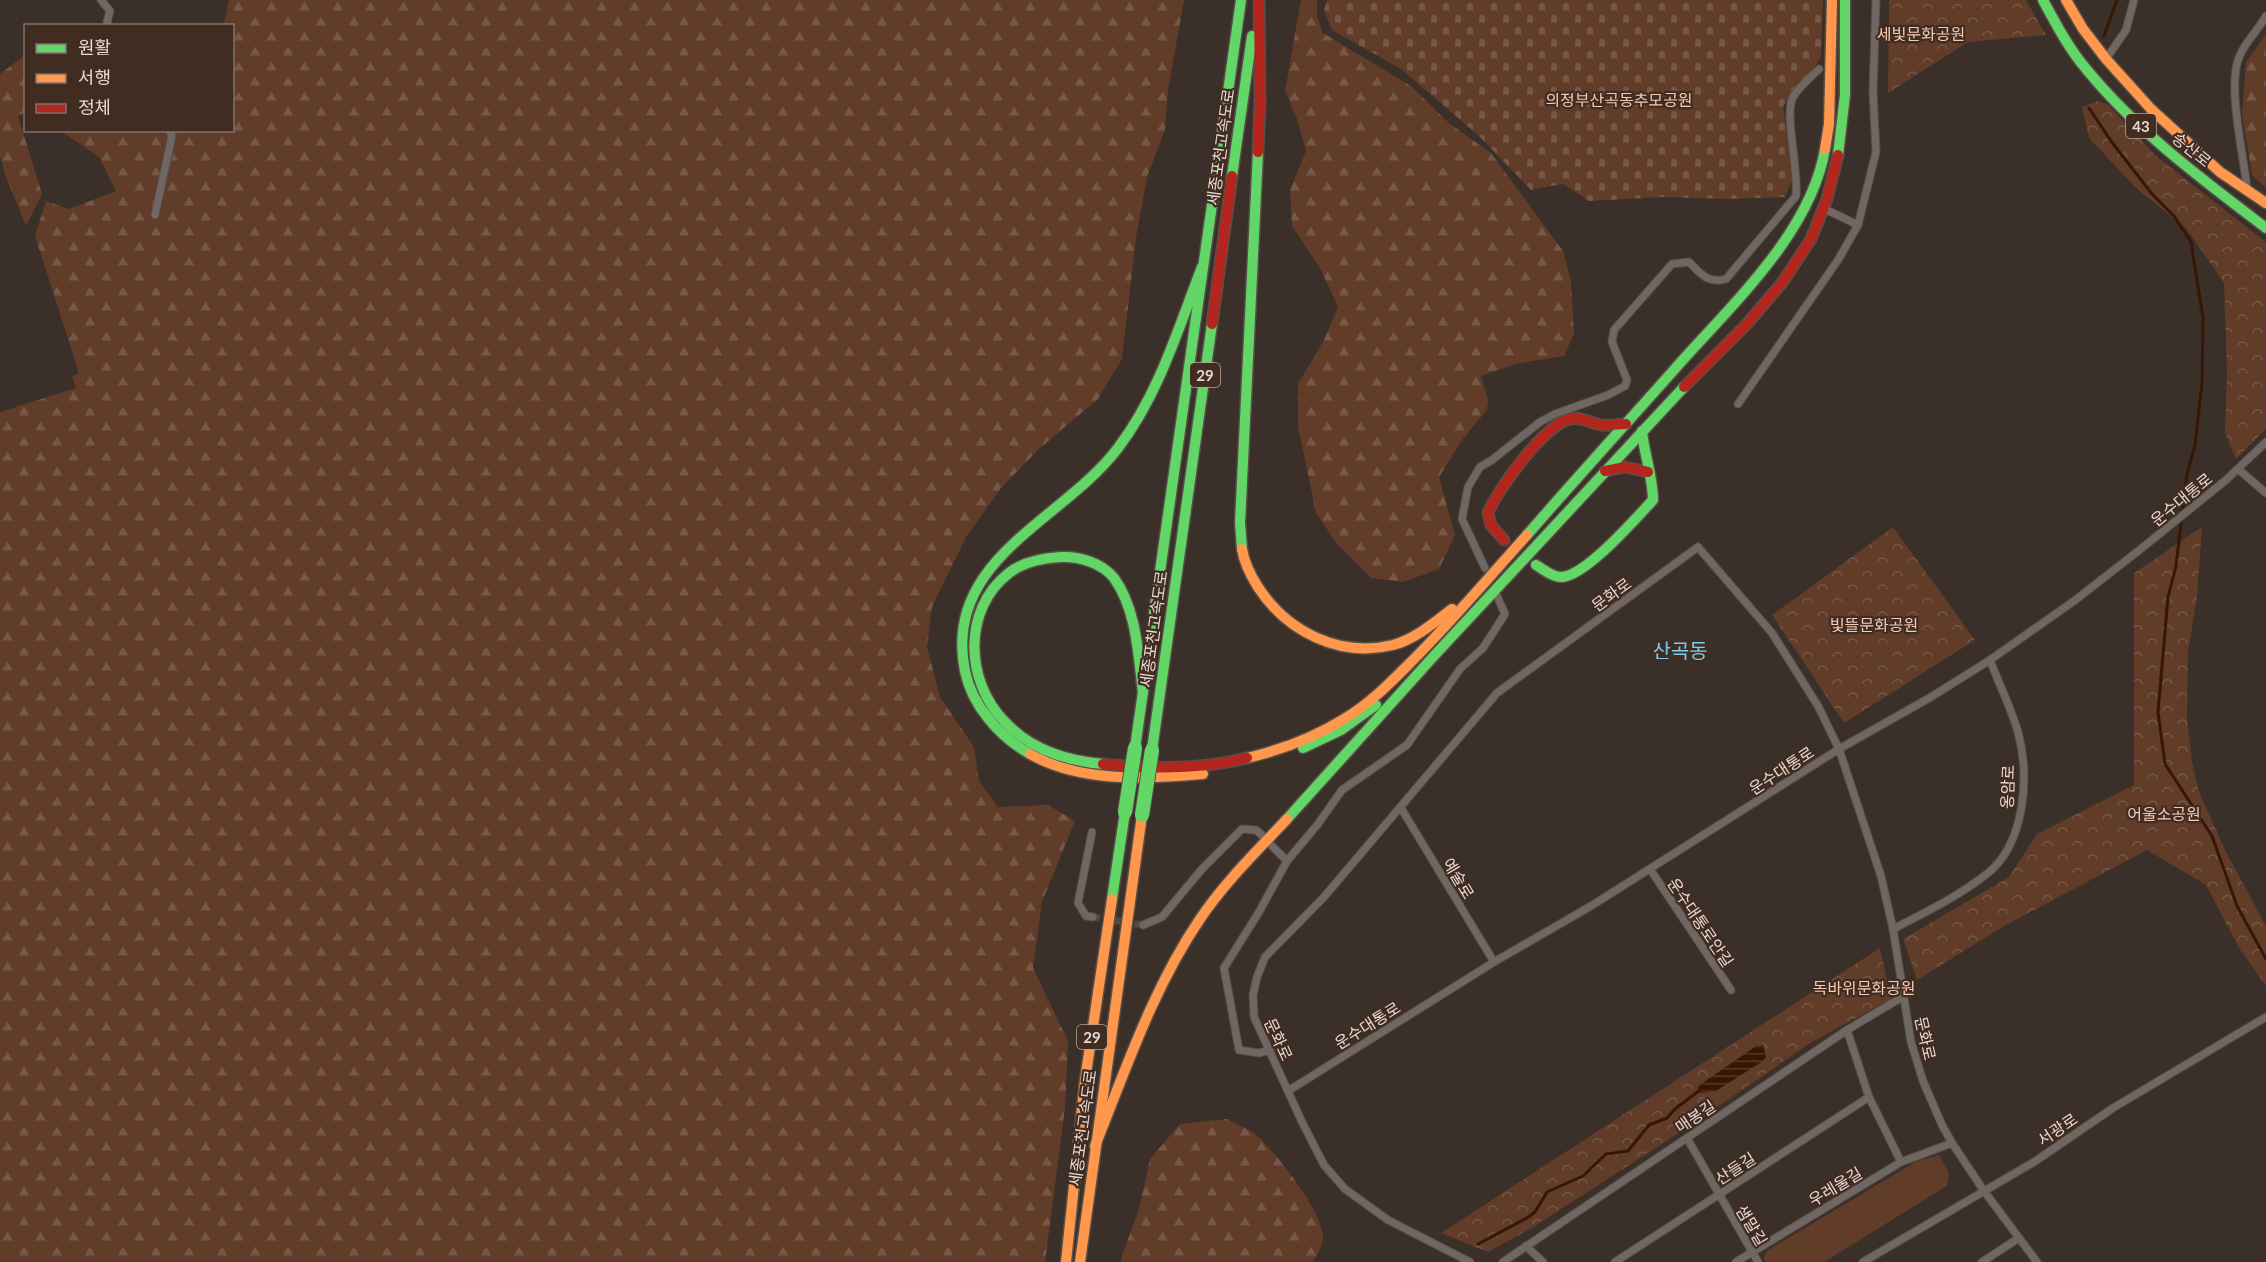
<svg xmlns="http://www.w3.org/2000/svg" width="2266" height="1262" viewBox="0 0 2266 1262" font-family="Lato,'Noto Sans KR',sans-serif">
	<style>
		.grass { fill: #603c29 }
		.forest { fill: url(#forest-firs) }
		.cemetery { fill: url(#cemetery-stones) }
		.park { fill: url(#park-crowns) }
		.water { fill: url(#water-rules) }
		.lines { fill: none; stroke-linecap: round; stroke-linejoin: round }
		.stream { stroke: #391604; stroke-width: 3 }
		.street-tunnel { stroke: #544842; stroke-width: 7; stroke-dasharray: 7 3.5; stroke-linecap: butt }
		.street-casing { stroke: #584e48; stroke-width: 9 }
		.fast-casing { stroke: #584e48; stroke-width: 13 }
		.slow-casing { stroke: #584e48; stroke-width: 13 }
		.jam-casing { stroke: #584e48; stroke-width: 13 }
		.street { stroke: #706662; stroke-width: 7 }
		.fast { stroke: #63d668; stroke-width: 10 }
		.slow { stroke: #ff974d; stroke-width: 10 }
		.jam { stroke: #b3261e; stroke-width: 10 }
		.fast-bridge-casing { stroke: #584e48; stroke-width: 16; stroke-linecap: butt }
		.fast-bridge { stroke: #63d668; stroke-width: 14 }
		.labels { text-anchor: middle; dominant-baseline: central; stroke-width: 4.5; stroke-linejoin: round; paint-order: stroke }
		.shield { fill: #412c22; stroke: #b5a59d; stroke-width: 1.5 }
		.shield-label { font-size: 15px; font-weight: bold; fill: #e7d9d2 }
		.park-label { font-size: 16px; fill: #f6cab4; stroke: #412c22 }
		.street-label { font-size: 16px; fill: #e7d9d2; stroke: #412c22 }
		.quarter-label { font-size: 20px; fill: #76cef3; stroke: #412c22 }
	</style>
	<defs>
		<pattern id="forest-firs" width="22" height="20" patternUnits="userSpaceOnUse" patternTransform="scale(1.5)"><rect width="22" height="20" fill="#603c29"/><path d="M5 1l3.5 6h-7zM16 11l3.5 6h-7z" fill="#775847"/></pattern>
		<pattern id="cemetery-stones" width="16" height="16" patternUnits="userSpaceOnUse" patternTransform="scale(1.5)"><rect width="16" height="16" fill="#603c29"/><path d="M2 7V4a2 2 0 0 1 4 0v3zM10 15v-3a2 2 0 0 1 4 0v3z" fill="#775847"/></pattern>
		<pattern id="park-crowns" width="20" height="18" patternUnits="userSpaceOnUse" patternTransform="scale(1.5)"><rect width="20" height="18" fill="#603c29"/><path d="M2 6a3 3 0 1 1 6 0M12 15a3 3 0 1 1 6 0" fill="none" stroke="#775847"/></pattern>
		<pattern id="water-rules" width="6" height="5" patternUnits="userSpaceOnUse" patternTransform="scale(1.5)"><rect width="6" height="5" fill="#391604"/><path d="M0 2.5h6" fill="none" stroke="#563728"/></pattern>
	</defs>
	<rect width="100%" height="100%" fill="#3a2f29"/>
	<path class="grass" d="M1939,1155L1949,1173L1947,1186L1824,1262H1766L1763,1258L1768,1250L1917,1161Z"/>
	<g class="forest">
		<path d="M229,0H1184L1168,90L1165,130L1147,177L1136,238L1122,359L1098,399L1039,449L1001,488L966,537L932,607L927,647L940,697L974,747L979,781L998,807L1048,805L1075,821L1042,902L1033,968L1068,1041L1065,1108L1045,1262H0V412L76,388L72,376L79,373L35,236L46,201L69,209L116,191L99,157L61,131L232,130L233,99L235,97L232,83V26L224,25Z"/>
		<path d="M1301,0H1317V17L1323,33L1411,86L1449,123L1491,153L1563,251L1571,281L1574,334L1564,356L1515,364L1481,376L1488,400L1487,410L1462,440L1439,477L1455,535L1439,569L1403,582L1371,578L1337,544L1316,513L1298,426V384L1324,340L1338,307L1321,270L1292,226L1290,190L1306,151L1297,119L1285,91Z"/>
		<path d="M2266,34V188L2252,175L2242,114L2246,62Z"/>
		<path d="M25,55V112L18,116L42,194L26,226L6,177L0,156V74Z"/>
		<path d="M1227,1119C1236,1124 1248,1128 1256,1135C1275,1151 1322,1211 1323,1236C1323,1246 1318,1254 1313,1262H1121V1258L1139,1209L1150,1159L1180,1124Z"/>
	</g>
	<path class="cemetery" d="M1327,0H1823L1821,58L1783,106L1793,178L1785,197L1724,199L1664,197L1589,201L1563,184L1531,190L1479,136L1401,69L1332,30L1324,10Z"/>
	<g class="park">
		<path d="M1889,0H2026L2046,35L1968,42L1888,93Z"/>
		<path d="M2098,101L2107,104L2156,156L2266,242V429L2236,459L2225,433L2227,372L2224,283L2186,228L2137,189L2089,138L2082,107Z"/>
		<path d="M1893,527L1975,640L1844,723L1772,615Z"/>
		<path d="M2202,527L2197,596L2188,653L2187,718L2192,762L2199,792L2225,850L2266,926V986L2239,948L2206,885L2147,850L2006,925L1917,980L1903,939L2009,877L2037,834L2134,785V573Z"/>
		<path d="M1880,948L1891,999L1812,1042L1685,1129L1535,1226L1488,1252L1441,1233Z"/>
	</g>
	<path class="water" d="M1763,1044L1766,1057L1763,1061L1716,1091L1700,1093L1698,1087L1704,1082L1756,1046Z"/>
	<g class="lines">
		<g class="stream">
			<path d="M2104,36L2117,0"/>
			<path d="M2089,108L2111,141L2152,194L2174,216L2191,242L2203,318L2202,383L2195,445L2187,474L2176,566L2168,597L2158,712L2165,764L2212,836L2237,906L2266,959"/>
			<path d="M1478,1244L1527,1218L1535,1212L1547,1192L1583,1176L1606,1154L1628,1151L1649,1125L1667,1118L1675,1109L1700,1090"/>
		</g>
		<path class="street-tunnel" d="M1093,917L1143,925"/>
		<defs>
			<g id="street">
				<path d="M101,0L110,11L107,22L109,26"/>
				<path d="M2106,59L2126,30L2134,0"/>
				<path d="M2247,189C2244,156 2226,83 2240,55C2246,41 2259,29 2266,16"/>
				<path d="M1829,211L1858,225"/>
				<path d="M155,215L172,136L169,130"/>
				<path d="M1738,404L1838,260L1858,225L1876,152L1873,91L1876,0"/>
				<path d="M2238,469L2266,493"/>
				<path d="M1485,568L1462,519L1468,487L1480,467L1492,460L1540,422L1555,414L1608,395L1625,386L1627,380L1612,342L1614,330L1672,264L1689,262C1701,274 1708,284 1726,279L1796,196C1799,171 1784,114 1793,97C1799,87 1811,77 1819,69"/>
				<path d="M1401,808L1494,962"/>
				<path d="M1092,832L1078,903L1086,916L1093,917"/>
				<path d="M1287,861L1318,824L1342,790L1407,745L1460,669L1483,648L1505,614L1497,596"/>
				<path d="M1650,869L1731,990"/>
				<path d="M1143,925L1162,917L1202,869L1242,829L1256,830L1263,836"/>
				<path d="M1893,929C1926,912 1959,896 1988,873C2025,843 2030,776 2018,732C2011,708 1999,684 1990,660"/>
				<path d="M1847,1030L1869,1097L1901,1162"/>
				<path d="M1270,1050L1259,1053L1239,1050L1224,968L1259,912L1287,861L1271,845"/>
				<path d="M1288,1091L1494,962L1591,906L1839,749L1931,697L1990,660L2074,601L2142,548L2226,480L2266,442"/>
				<path d="M1687,1138L1758,1262"/>
				<path d="M1526,1246L1543,1262"/>
				<path d="M1470,1262L1388,1220L1345,1189L1324,1165L1302,1122L1254,1017L1253,995L1257,977L1265,957L1324,897L1497,693L1698,547L1772,633L1818,706L1839,749L1881,876L1893,929L1911,1042L1923,1081L1942,1125L1952,1143L1984,1191L2037,1262"/>
				<path d="M1503,1262L1847,1030L1904,996"/>
				<path d="M1615,1262L1869,1097"/>
				<path d="M1736,1262L1901,1162L1952,1143"/>
				<path d="M1863,1262L2034,1162L2113,1108L2266,1017"/>
				<path d="M1982,1262L2019,1238"/>
			</g>
			<g id="fast">
				<path d="M2043,0C2056,24 2069,49 2087,70C2138,132 2203,180 2266,228"/>
				<path d="M1838,155L1845,95V0"/>
				<path d="M1232,176L1252,36"/>
				<path d="M1527,535C1575,480 1624,426 1673,371C1728,308 1811,234 1825,149"/>
				<path d="M1242,549L1240,523L1258,152"/>
				<path d="M1536,565C1543,569 1552,577 1561,577C1585,577 1636,518 1653,500C1653,477 1644,454 1642,431"/>
				<path d="M1135,748L1241,0"/>
				<path d="M1303,748L1341,730L1376,705"/>
				<path d="M1152,750L1212,324"/>
				<path d="M1030,754C1000,737 972,706 965,671C942,559 1063,521 1118,448C1159,394 1178,329 1202,267"/>
				<path d="M1103,764C1067,761 1030,749 1005,722C965,682 962,609 1009,573C1023,562 1043,558 1061,557C1079,556 1102,563 1114,578C1137,610 1138,655 1143,692"/>
				<path d="M1287,819L1432,658L1684,387"/>
				<path d="M1112,899L1125,812"/>
			</g>
			<g id="slow">
				<path d="M2066,0L2083,29L2106,59L2151,109L2220,172L2266,203"/>
				<path d="M1825,149L1829,124L1832,0"/>
				<path d="M1242,549C1244,562 1251,576 1258,587C1287,632 1340,658 1393,645C1415,639 1434,623 1452,609"/>
				<path d="M1030,754C1081,783 1147,779 1203,774"/>
				<path d="M1247,758C1281,750 1315,737 1344,719C1370,704 1392,681 1413,660C1453,620 1489,577 1527,535"/>
				<path d="M1095,1146C1126,1069 1153,988 1200,919C1224,883 1257,851 1287,819"/>
				<path d="M1066,1262L1085,1080L1112,899"/>
				<path d="M1080,1262L1142,815"/>
			</g>
			<g id="jam">
				<path d="M1258,152L1260,103L1259,0"/>
				<path d="M1212,324L1232,176"/>
				<path d="M1684,387L1745,326L1782,283L1811,239L1827,199L1838,155"/>
				<path d="M1605,471L1625,467L1648,472"/>
				<path d="M1504,540L1491,525L1488,513C1497,490 1546,423 1570,419C1582,416 1591,424 1602,425C1610,426 1618,424 1626,424"/>
				<path d="M1103,764C1150,769 1201,770 1247,758"/>
			</g>
		</defs>
		<use href="#street" class="street-casing"/>
		<use href="#fast" class="fast-casing"/>
		<use href="#slow" class="slow-casing"/>
		<use href="#jam" class="jam-casing"/>
		<use href="#street" class="street"/>
		<use href="#fast" class="fast"/>
		<use href="#slow" class="slow"/>
		<use href="#jam" class="jam"/>
		<defs>
			<g id="fast-bridge">
				<path d="M1125,812L1135,748"/>
				<path d="M1142,815L1152,750"/>
			</g>
		</defs>
		<use href="#fast-bridge" class="fast-bridge-casing"/>
		<use href="#fast-bridge" class="fast-bridge"/>
	</g>
	<g class="labels">
		<g class="shield">
			<rect x="2126" y="114" width="30" height="24" rx="4.5"/>
			<rect x="1190" y="363" width="30" height="24" rx="4.5"/>
			<rect x="1077" y="1025" width="30" height="24" rx="4.5"/>
		</g>
		<g class="shield-label">
			<text x="2141" y="126">43</text>
			<text x="1205" y="375">29</text>
			<text x="1092" y="1037">29</text>
		</g>
		<g class="park-label">
			<text x="1921" y="33">세빛문화공원</text>
			<text x="1619" y="99">의정부산곡동추모공원</text>
			<text x="1874" y="624">빛뜰문화공원</text>
			<text x="2164" y="813">어울소공원</text>
			<text x="1864" y="987">독바위문화공원</text>
		</g>
		<g class="street-label">
			<text transform="translate(1220 147) rotate(-82)">세종포천고속도로</text>
			<text transform="translate(2192 149) rotate(39)">송산로</text>
			<text transform="translate(2181 499) rotate(-39)">운수대통로</text>
			<text transform="translate(1611 594) rotate(-36)">문화로</text>
			<text transform="translate(1153 629) rotate(-82)">세종포천고속도로</text>
			<text transform="translate(1781 770) rotate(-33)">운수대통로</text>
			<text transform="translate(2007 787) rotate(-88)">옹암로</text>
			<text transform="translate(1459 878) rotate(59)">예술로</text>
			<text transform="translate(1701 922) rotate(56)">운수대통로안길</text>
			<text transform="translate(1367 1025) rotate(-32)">운수대통로</text>
			<text transform="translate(1926 1038) rotate(77)">문화로</text>
			<text transform="translate(1279 1039) rotate(65)">문화로</text>
			<text transform="translate(1695 1116) rotate(-34)">매봉길</text>
			<text transform="translate(1082 1128) rotate(-82)">세종포천고속도로</text>
			<text transform="translate(2057 1129) rotate(-34)">서광로</text>
			<text transform="translate(1735 1168) rotate(-33)">산들길</text>
			<text transform="translate(1835 1186) rotate(-31)">우레울길</text>
			<text transform="translate(1752 1225) rotate(59)">샘말길</text>
		</g>
		<g class="quarter-label">
			<text x="1680" y="650">산곡동</text>
		</g>
	</g>
	<rect x="24" y="24" width="210" height="108" fill="#412c22" stroke="#837168" stroke-width="1.5"/>
	<rect x="36" y="44" width="30" height="9" fill="#63d668" stroke="#837168" stroke-width="1.5"/>
	<text x="78" y="54" font-size="18" fill="#e7d9d2">원활</text>
	<rect x="36" y="74" width="30" height="9" fill="#ff974d" stroke="#837168" stroke-width="1.5"/>
	<text x="78" y="84" font-size="18" fill="#e7d9d2">서행</text>
	<rect x="36" y="104" width="30" height="9" fill="#b3261e" stroke="#837168" stroke-width="1.5"/>
	<text x="78" y="114" font-size="18" fill="#e7d9d2">정체</text>
</svg>
